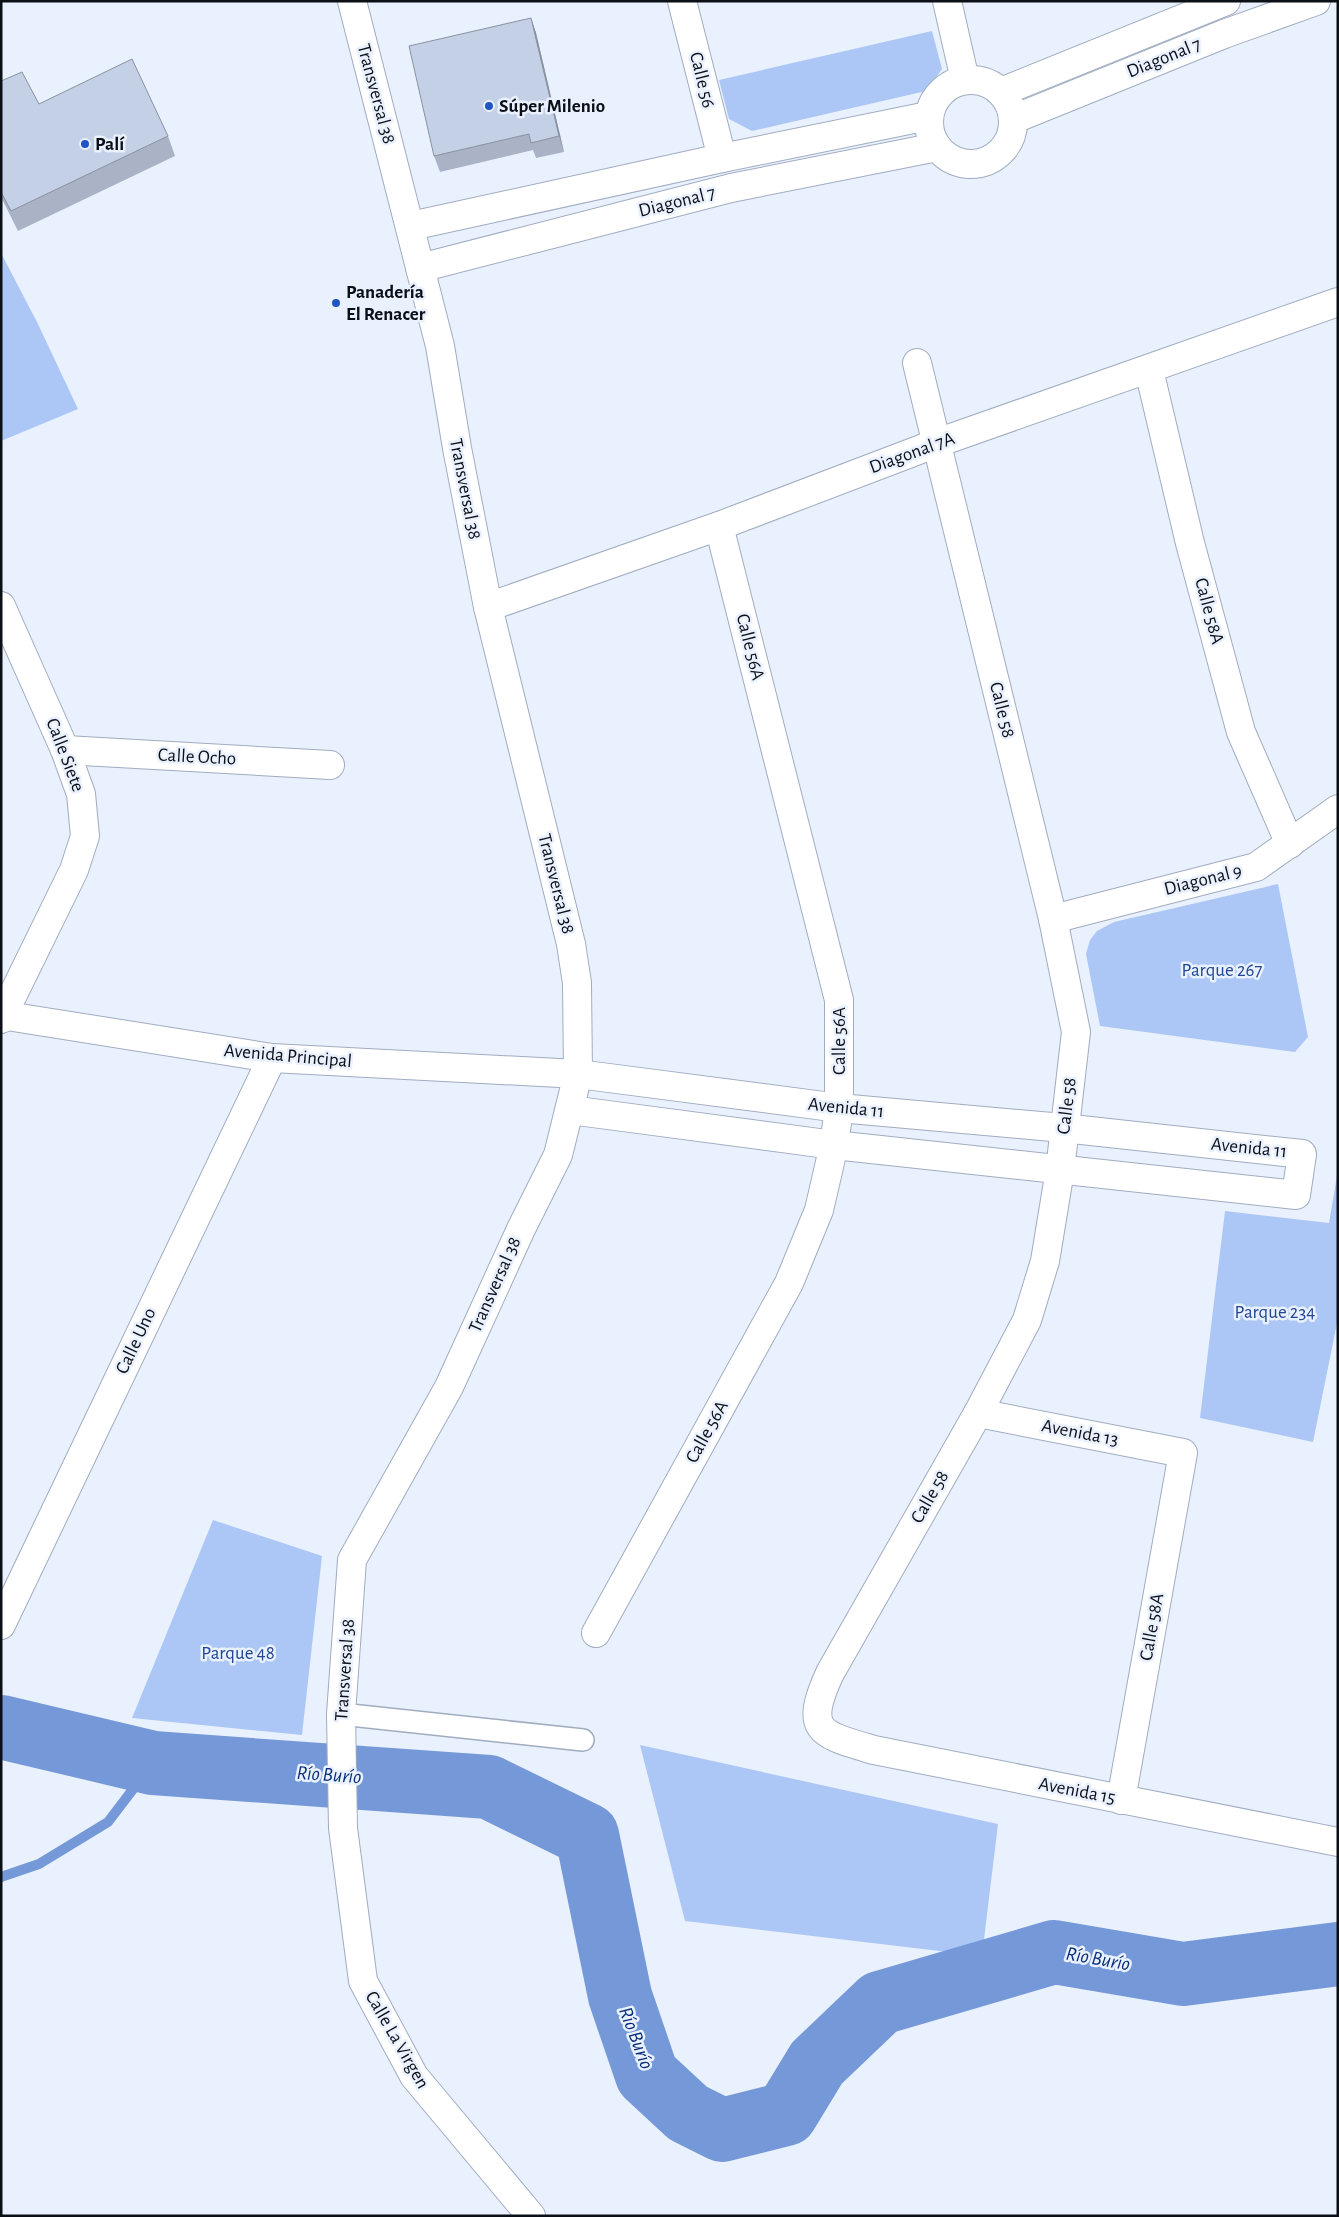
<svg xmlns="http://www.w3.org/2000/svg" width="1339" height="2217" viewBox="0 0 1339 2217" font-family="'Alegreya Sans',sans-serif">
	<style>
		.green { fill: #acc7f6 }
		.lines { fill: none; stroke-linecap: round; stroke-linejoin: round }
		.stream { stroke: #7598d8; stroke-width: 10 }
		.river { stroke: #7598d8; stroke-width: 64 }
		.service-casing { stroke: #a0acc0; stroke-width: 24 }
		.minor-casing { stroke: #a0acc0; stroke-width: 30 }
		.service { stroke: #fff; stroke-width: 21 }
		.minor { stroke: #fff; stroke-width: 28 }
		.wall { fill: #a9b3c5 }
		.shaded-wall { fill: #8992a0 }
		.building { fill: #c4d0e5; stroke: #8992a0 }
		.poi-dot { fill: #1e55c2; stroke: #eaf1fe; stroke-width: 2 }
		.labels { text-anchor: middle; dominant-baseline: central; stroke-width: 5; stroke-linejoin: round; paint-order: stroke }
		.street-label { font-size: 19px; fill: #0b0f16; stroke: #eaf1fe }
		.poi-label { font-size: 19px; font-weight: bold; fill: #0b0f16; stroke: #eaf1fe; text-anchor: start }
		.park-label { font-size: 19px; fill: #204793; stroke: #eaf1fe }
		.water-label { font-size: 20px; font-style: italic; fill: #072d78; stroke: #eaf1fe }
	</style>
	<rect width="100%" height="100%" fill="#eaf1fe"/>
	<g class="green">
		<path d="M932,31L942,69L926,91L752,131L729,119L719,80Z"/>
		<path d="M1,253L37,322L78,409L1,441Z"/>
		<path d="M1278,884L1308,1037L1295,1052L1100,1026L1086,954L1090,940L1097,931L1114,922Z"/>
		<path d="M1338,1170V1318L1313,1442L1200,1418L1225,1211L1329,1223Z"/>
		<path d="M213,1520L322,1556L302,1735L132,1718Z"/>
		<path d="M640,1745L998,1824L982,1956L685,1921Z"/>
	</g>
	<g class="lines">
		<path class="stream" d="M1,1877L39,1864L108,1822L153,1763"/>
		<path class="river" d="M1,1727L153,1763L489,1787L587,1835L620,1996L647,2075L688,2113L722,2130L786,2114L817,2063L880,2003L1054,1952L1183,1974L1338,1954"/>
		<defs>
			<path id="service" d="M341,1714L583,1740"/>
			<g id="minor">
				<path d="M352,1L440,346L457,448L488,607L571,944L577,983L578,1074L558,1155L521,1229L449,1387L352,1560L341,1714L343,1828L363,1981L414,2076L531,2216"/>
				<path d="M682,1L722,158"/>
				<path d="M947,1L965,80"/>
				<circle cx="971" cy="122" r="42"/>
				<path d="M1001,92L1226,1"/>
				<path d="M1014,119L1224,34L1316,1"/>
				<path d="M411,226L722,158L928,116"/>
				<path d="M420,268L731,188L937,147"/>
				<path d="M917,363L1053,919L1076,1032L1060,1170L1045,1261L1027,1320L978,1413L830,1673C803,1732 820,1734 874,1750L1338,1842"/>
				<path d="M1149,370L1190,543L1241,732L1290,844"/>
				<path d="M1,606L65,750L81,794L85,836L74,870L1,1019"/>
				<path d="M488,607L719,526L937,443L1338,302"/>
				<path d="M65,750L330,765"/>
				<path d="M1053,919L1256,867L1338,809"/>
				<path d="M1,1015L272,1058L578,1074L839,1108L1063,1128L1302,1154L1296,1195L834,1145L570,1110"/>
				<path d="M978,1413L1183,1453L1121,1800"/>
				<path d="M1,1625L272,1058"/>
				<path d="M596,1633L789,1283L819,1210L834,1145L839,1108V1000L719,526"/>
			</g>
		</defs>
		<use href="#service" class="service-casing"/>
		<use href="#minor" class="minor-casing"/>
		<use href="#service" class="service"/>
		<use href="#minor" class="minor"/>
	</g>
	<g class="wall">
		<path d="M531,18L536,33L564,152L536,158L533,150L440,172L434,156Z"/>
		<path d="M1,81L39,104L168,136L175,156L18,231L1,197Z"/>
	</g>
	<path class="shaded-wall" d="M531,18L536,33L564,152L559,136Z"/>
	<g class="building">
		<path d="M531,18L559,136L531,143L529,134L434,156L409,46Z"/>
		<path d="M132,59L168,136L11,211L1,192V81L22,72L39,104Z"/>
	</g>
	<g class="poi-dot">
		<circle cx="489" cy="106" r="5"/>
		<circle cx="85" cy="144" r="5"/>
		<circle cx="336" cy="303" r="5"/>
	</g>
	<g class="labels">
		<g class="street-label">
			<text transform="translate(1164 58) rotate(-22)">Diagonal 7</text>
			<text transform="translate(702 80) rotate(76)">Calle 56</text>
			<text transform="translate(376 94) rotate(75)">Transversal 38</text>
			<text transform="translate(677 202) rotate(-14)">Diagonal 7</text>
			<text transform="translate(912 453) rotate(-20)">Diagonal 7A</text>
			<text transform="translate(465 489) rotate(79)">Transversal 38</text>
			<text transform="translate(1209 611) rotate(75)">Calle 58A</text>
			<text transform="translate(750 647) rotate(76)">Calle 56A</text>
			<text transform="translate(1002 710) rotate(76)">Calle 58</text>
			<text transform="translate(65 755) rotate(69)">Calle Siete</text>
			<text transform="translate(197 757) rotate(3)">Calle Ocho</text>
			<text transform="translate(1203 880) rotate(-14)">Diagonal 9</text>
			<text transform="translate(556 884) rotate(76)">Transversal 38</text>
			<text transform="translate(839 1041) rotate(-90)">Calle 56A</text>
			<text transform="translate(288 1056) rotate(5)">Avenida Principal</text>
			<text transform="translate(1067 1106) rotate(-83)">Calle 58</text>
			<text transform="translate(846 1108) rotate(6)">Avenida 11</text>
			<text transform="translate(1249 1148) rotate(6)">Avenida 11</text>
			<text transform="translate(495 1285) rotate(-66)">Transversal 38</text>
			<text transform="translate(136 1341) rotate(-65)">Calle Uno</text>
			<text transform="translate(707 1432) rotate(-61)">Calle 56A</text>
			<text transform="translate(1080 1433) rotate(11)">Avenida 13</text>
			<text transform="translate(930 1497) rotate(-60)">Calle 58</text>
			<text transform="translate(1152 1627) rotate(-80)">Calle 58A</text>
			<text transform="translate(345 1670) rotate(-86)">Transversal 38</text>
			<text transform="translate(1077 1791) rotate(11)">Avenida 15</text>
			<text transform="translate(397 2040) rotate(60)">Calle La Virgen</text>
		</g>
		<g class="poi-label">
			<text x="499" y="106">Súper Milenio</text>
			<text x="95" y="144">Palí</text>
			<text x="346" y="292">Panadería<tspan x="346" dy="22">El Renacer</tspan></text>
		</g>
		<g class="park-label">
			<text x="1222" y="970">Parque 267</text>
			<text x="1275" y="1312">Parque 234</text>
			<text x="238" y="1653">Parque 48</text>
		</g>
		<g class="water-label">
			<text transform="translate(329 1775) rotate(4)">Río Burío</text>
			<text transform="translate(1098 1959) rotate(10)">Río Burío</text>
			<text transform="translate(636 2038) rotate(69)">Río Burío</text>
		</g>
	</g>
	<rect width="1339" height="2217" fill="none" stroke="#0b0f16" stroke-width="5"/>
</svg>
